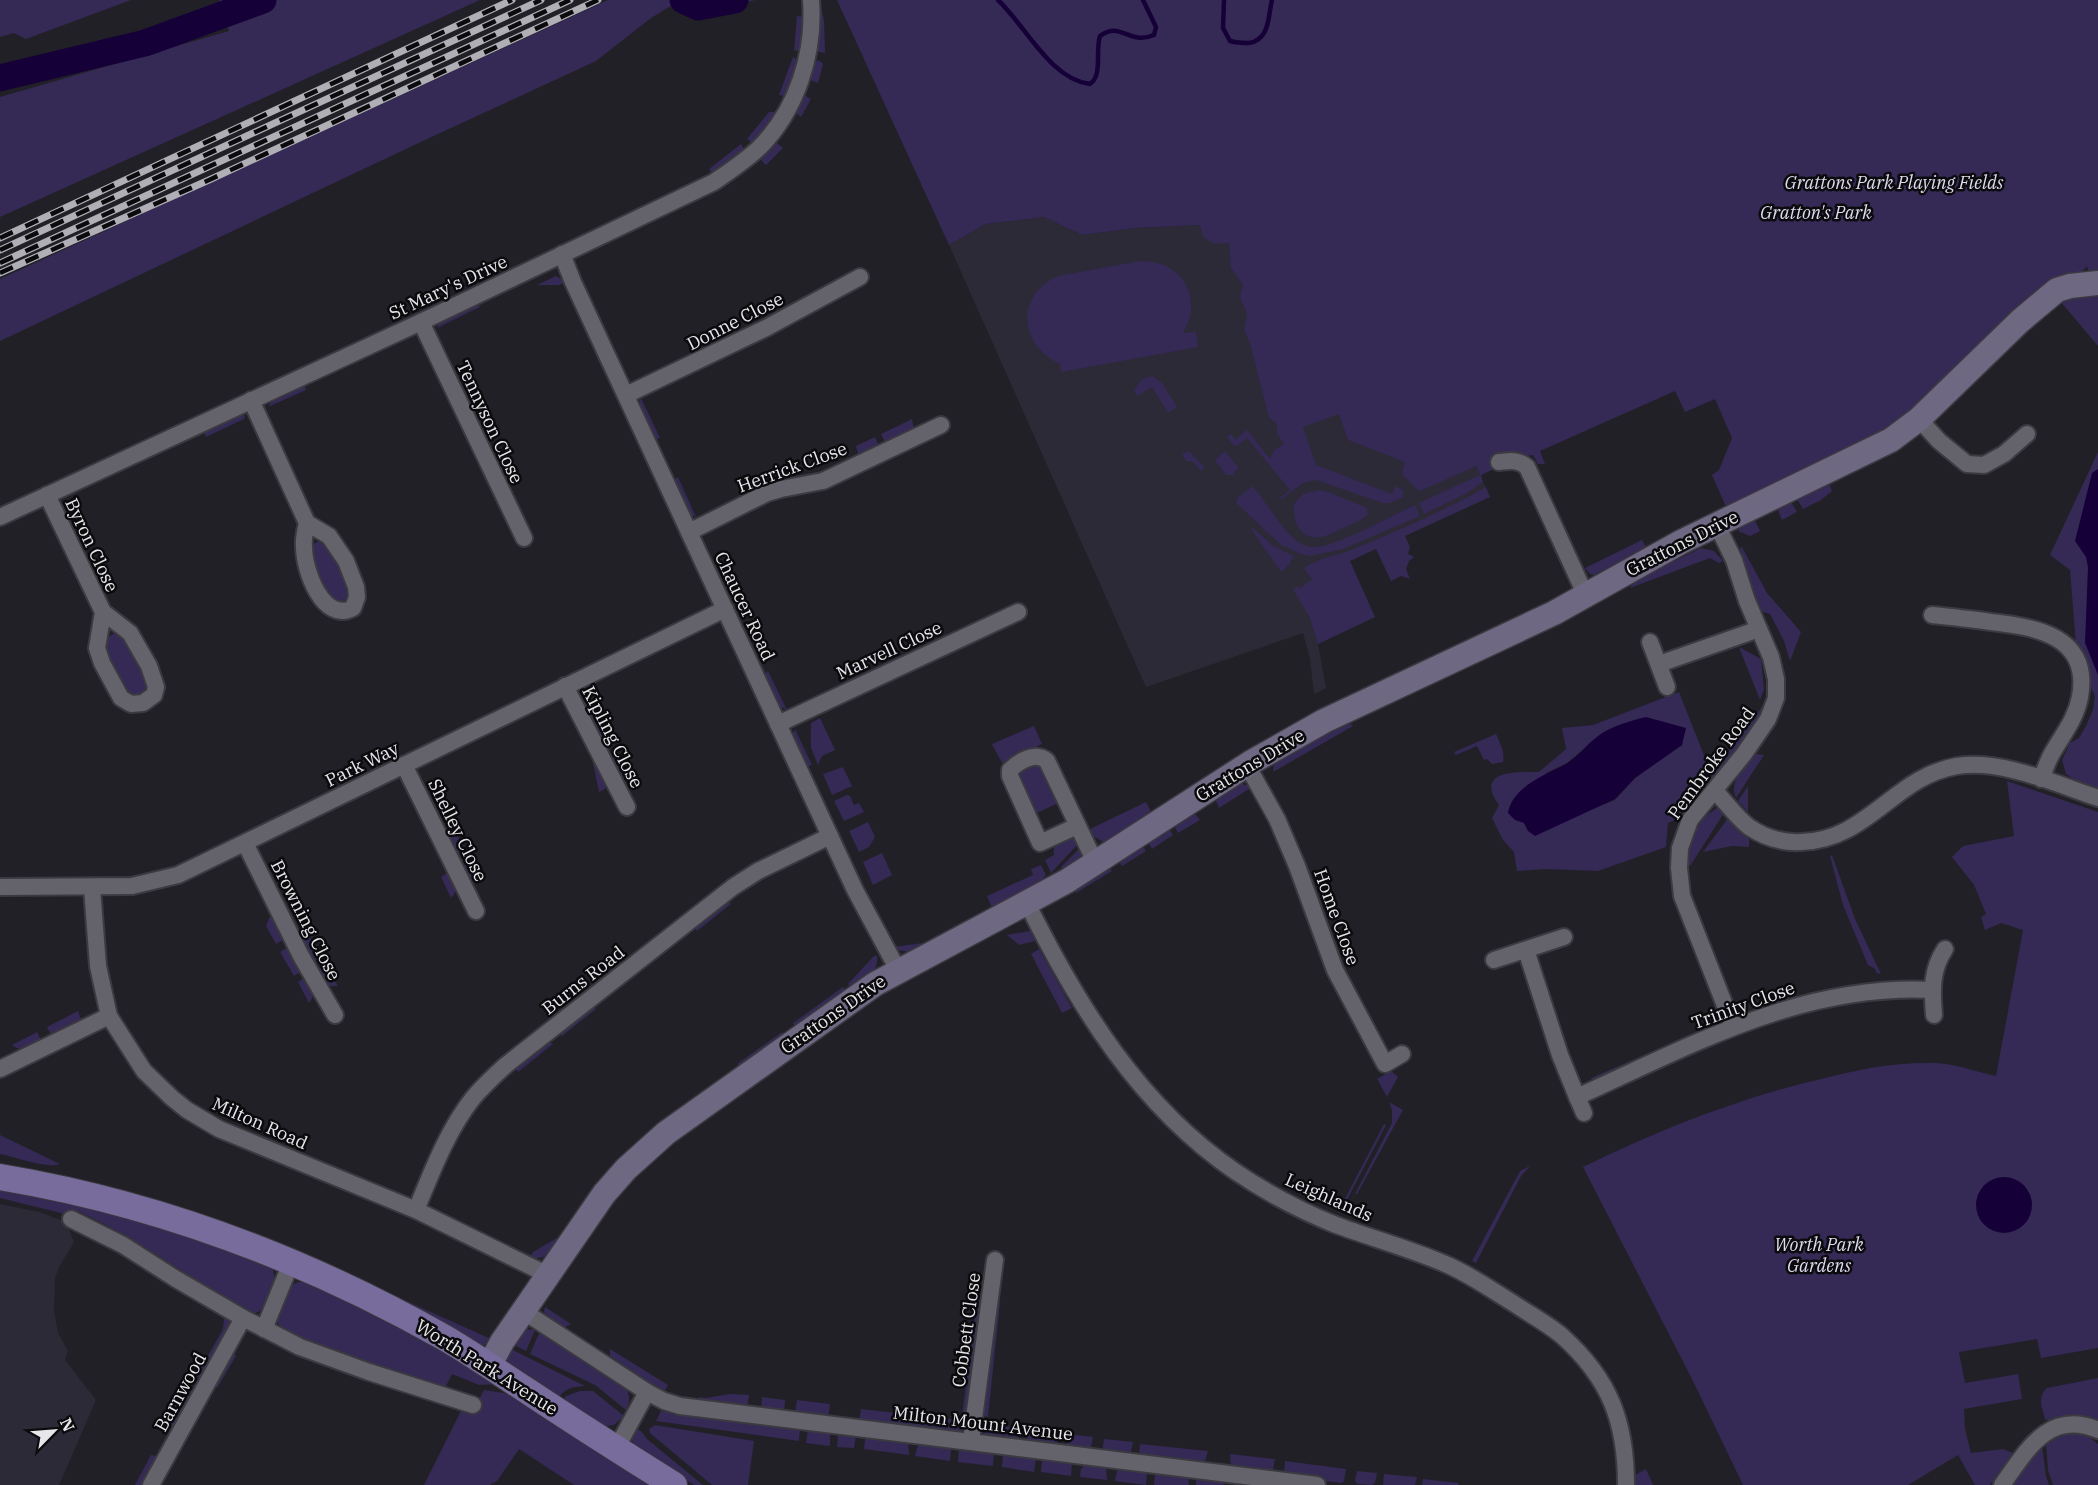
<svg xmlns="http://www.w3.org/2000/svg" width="2098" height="1485" viewBox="0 0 2098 1485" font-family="'IBM Plex Serif',serif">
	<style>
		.built { fill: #2c2a36 }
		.green { fill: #352955; fill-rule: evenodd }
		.water { fill: #160038 }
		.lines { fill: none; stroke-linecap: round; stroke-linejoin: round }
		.stream { stroke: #160038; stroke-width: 4.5 }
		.river { stroke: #160038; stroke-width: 27 }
		.street-casing { stroke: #3b3a40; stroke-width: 20 }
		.secondary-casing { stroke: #3b3a40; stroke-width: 27 }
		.primary-casing { stroke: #3b3a40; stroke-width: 28 }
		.street { stroke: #64636b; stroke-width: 16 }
		.secondary { stroke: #6e6883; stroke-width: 24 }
		.primary { stroke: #776c9c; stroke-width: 26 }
		.rail-casing { stroke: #b0afb5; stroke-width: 7 }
		.rail { stroke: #0b0a0d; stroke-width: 4.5; stroke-dasharray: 14; stroke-linecap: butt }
		.labels { text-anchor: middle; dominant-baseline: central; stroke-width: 5; stroke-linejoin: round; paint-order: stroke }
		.park-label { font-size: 18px; font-style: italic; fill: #dfdbef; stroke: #0b0a0d }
		.street-label { font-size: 18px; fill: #e7e6eb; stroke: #0b0a0d }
	</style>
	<rect width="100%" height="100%" fill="#212027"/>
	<g class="built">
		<path d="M1343,168L1490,497L1349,561L1375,617L1318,644L1326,688L1319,692L1314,694L1310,658L1303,633L1146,687L949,245L986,224L1044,217L1082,235L1136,228L1220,224Z"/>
		<path d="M0,1204L39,1212L66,1222L74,1242L59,1267L55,1278L54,1310L58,1333L68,1351L65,1360L96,1400L59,1485H0Z"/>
	</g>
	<g class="green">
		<path d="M0,0H131L26,39L14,33L0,37Z"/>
		<path d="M219,0H480L0,217V97L229,31Z"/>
		<path d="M608,0H755L707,12H696L687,16L674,4L651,18L596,61L425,140L0,341V279Z"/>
		<path d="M817,0H820L824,21L825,53L815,51Z"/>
		<path d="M837,0H2098V274L2089,273L2087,266L2070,286L2058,277L1892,430L1727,509L1712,475L1719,470L1732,438L1715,399L1685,412L1675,391L1540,451L1545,464H1538L1533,455L1520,457L1481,475L1483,482L1467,493L1424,514L1419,503L1480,475L1476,466L1420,491C1412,487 1410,480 1403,476L1402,472L1405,462L1348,440L1339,414L1303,427L1316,465L1392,494L1396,486L1403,490V497L1390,503H1383L1316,480L1303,483L1282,499L1280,498L1290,490L1247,438L1235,447L1227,437L1231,434L1235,440L1247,430L1270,459L1274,450L1284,444L1277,434V424L1269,418L1250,343L1244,330L1247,314L1240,297L1243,285L1231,268L1229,243L1214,244L1203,237L1200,225L1136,228L1082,235L1044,217L986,224L949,245Z"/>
		<path d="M797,16L804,17L800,50L794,51Z"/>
		<path d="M793,57L799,61L785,96L779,95Z"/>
		<path d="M814,60L820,61L823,64L818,83L808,79Z"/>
		<path d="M802,94L811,99L801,117L793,110Z"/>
		<path d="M769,112H776L765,130L753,144L747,139Z"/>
		<path d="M774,141L783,148L766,165L759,158Z"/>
		<path d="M741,144L745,151L712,174L709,169Z"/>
		<path d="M1140,261C1182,260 1204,297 1183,333L1196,332L1198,347L1061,372L1060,364C1019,345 1015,295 1058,276Z"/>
		<path d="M556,276L566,282L559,285H537Z"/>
		<path d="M2081,294L2098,296V346L2060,301Z"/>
		<path d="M476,301L480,307L437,328L441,318Z"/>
		<path d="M1152,376L1162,383L1177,407L1168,413L1152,387L1137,396L1134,391L1141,380Z"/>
		<path d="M304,384L306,390L268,407L273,399Z"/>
		<path d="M641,398L660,438L653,440L638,406Z"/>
		<path d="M240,415L245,416L244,419L206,437L203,430Z"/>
		<path d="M912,419L914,429L887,446L881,434Z"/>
		<path d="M875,437L880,448L859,457L856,446Z"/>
		<path d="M1225,451L1239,468L1233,473L1235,475H1226L1215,460Z"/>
		<path d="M1187,452H1190L1205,468L1201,471L1192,461H1186L1182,454Z"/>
		<path d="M2098,452V792L2073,783L2074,779L2066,774L2062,760L2070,743L2079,738L2086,726L2093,710L2095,696L2090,686L2085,664L2076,645L2070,570L2050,555Z"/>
		<path d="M678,477L696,517L689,514L673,481Z"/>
		<path d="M1827,478L1832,491L1821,500L1803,509L1797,499V493Z"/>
		<path d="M1253,486C1265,501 1285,534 1300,543C1306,547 1314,548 1322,546C1351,539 1387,518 1415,505L1420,516L1343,549L1311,556L1300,554L1281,545L1236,503L1238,497Z"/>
		<path d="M1486,487L1490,497L1405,536L1410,547L1408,554L1414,557L1409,561L1406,569L1410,579L1401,576L1391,581L1376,549L1350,561L1375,617L1318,644L1310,618L1293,589L1297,586L1299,589L1312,579L1304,568C1317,558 1340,555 1356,548C1400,530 1444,511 1486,487Z"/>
		<path d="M1319,490L1328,492L1367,508L1368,514C1362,521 1352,524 1344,528C1337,531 1329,535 1322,537C1300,541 1292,521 1294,504L1303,494Z"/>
		<path d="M1791,502L1797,512L1782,520L1777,508Z"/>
		<path d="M1754,519L1760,531L1750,536L1738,531L1741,526Z"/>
		<path d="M1253,528L1273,546L1294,556L1289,565L1281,572L1251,529Z"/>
		<path d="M1642,540L1646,547L1594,575L1590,574L1585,568Z"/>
		<path d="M319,541L325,542L330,546L351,589L347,601L340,604L334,602L323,586L311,559L312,545Z"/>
		<path d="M1742,547L1767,593L1801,632L1790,661L1784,641L1770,614L1760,611L1740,548Z"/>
		<path d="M1701,548L1714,551L1723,561L1719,563L1710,558L1630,588L1634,581Z"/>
		<path d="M115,633L124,635L150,685L146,695L129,696L104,649L106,638Z"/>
		<path d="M1739,647L1761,659L1764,689L1760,700Z"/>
		<path d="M768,671L787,710L779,706L763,676Z"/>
		<path d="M1679,692L1709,768L1677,819L1668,823L1666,847L1598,871L1547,869L1517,871L1514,852L1503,840L1492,818L1499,805C1473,769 1519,772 1539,772L1566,749L1562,728L1593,725ZM1600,735L1682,745L1635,778L1615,800L1577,815L1528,831L1524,823L1546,773L1567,763Z"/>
		<path d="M585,701L606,742L601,744L582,705Z"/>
		<path d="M1764,704C1761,731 1733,752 1717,772C1710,781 1705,790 1699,800L1706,782Z"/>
		<path d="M820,718L835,750L822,756L818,765L811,748V723Z"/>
		<path d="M1343,724H1350L1353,726L1273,772L1274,763Z"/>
		<path d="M1034,726L1042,744L1002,763L992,744Z"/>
		<path d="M795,729L812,765L806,767L792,736Z"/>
		<path d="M1496,734C1500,743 1505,752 1503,762L1492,764L1487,759L1484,760L1477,746L1456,755L1454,752Z"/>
		<path d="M612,754L630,776L623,779L619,777L608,757Z"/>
		<path d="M1756,754L1764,755L1736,798C1728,780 1746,767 1756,754Z"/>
		<path d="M597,761L607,781L605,789L599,792L593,763Z"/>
		<path d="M1030,764L1042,765L1060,802L1035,814L1019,779V773Z"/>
		<path d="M843,767L852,786L832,795L823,774Z"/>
		<path d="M2007,781L2098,812V1348L2041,1358L2037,1339L1959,1352L1965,1383L2018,1374L2022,1399L1964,1409L1965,1429L1971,1453L2003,1449L2013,1453L1990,1485H1975L1958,1455L1908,1485H1743L1692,1379L1583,1167C1659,1130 1739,1098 1821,1079C1859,1069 1895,1062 1934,1063C1954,1063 1976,1072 1996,1076L2023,930L2001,923L1985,930L1981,917L1986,914L1974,885L1952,857L1963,846L2014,836Z"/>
		<path d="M1236,782L1252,787L1219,808L1214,796Z"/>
		<path d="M1748,786V812L1738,801Z"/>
		<path d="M847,795L850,796L854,805L859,803L864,812L844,821L834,801Z"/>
		<path d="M1146,802L1152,814L1105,843L1093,836L1090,829Z"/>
		<path d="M1719,807L1724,813L1690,866L1687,865C1690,840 1696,819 1719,807Z"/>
		<path d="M1192,810L1200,820L1178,833L1174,825Z"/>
		<path d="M1729,817L1749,837V847L1732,846L1703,852Z"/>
		<path d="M868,822L875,837L869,847L859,852L849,831Z"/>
		<path d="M1169,828L1173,835L1152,849L1148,842Z"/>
		<path d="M455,831L467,854L456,857L445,835Z"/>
		<path d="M1071,837L1078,844L1051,873L1045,860L1054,855C1052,843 1061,840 1071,837Z"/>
		<path d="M1142,845L1146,851L1122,866L1119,861Z"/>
		<path d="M1080,848L1082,857L1065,874L1061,867Z"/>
		<path d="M882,853L892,875L873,885L863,862Z"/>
		<path d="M1832,855L1855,919L1881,974L1877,973L1874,968L1868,965L1843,905L1830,856Z"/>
		<path d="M470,861L481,883L470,882L461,867Z"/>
		<path d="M1041,865L1046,875L1034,888L992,908L987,896L1033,875L1031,869Z"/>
		<path d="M1108,866L1112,871L1076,893L1072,887Z"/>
		<path d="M450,871C454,881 460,889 451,898L441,877Z"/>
		<path d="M727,901L731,904L697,931L694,927Z"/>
		<path d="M274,916L285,939L276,944L266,926L269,918Z"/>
		<path d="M1030,931L1035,941L1019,945L1007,935Z"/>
		<path d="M309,935L322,958L312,962L300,940Z"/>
		<path d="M930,942L910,952L897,950L894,947Z"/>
		<path d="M290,946L304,970L294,976L280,952Z"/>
		<path d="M1039,949L1072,1008L1062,1013L1031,954Z"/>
		<path d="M877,955C879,973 865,980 852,990L848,984L873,957Z"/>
		<path d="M325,965L338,986H327L317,971Z"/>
		<path d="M307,976C311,986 317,994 309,1003L298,982Z"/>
		<path d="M843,987L847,993L795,1028L793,1023Z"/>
		<path d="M592,1006L596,1009L562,1036L558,1033Z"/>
		<path d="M78,1011L82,1022L52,1037L47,1027Z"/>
		<path d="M37,1032L42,1042C30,1047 22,1053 12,1045Z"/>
		<path d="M782,1032L784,1035L744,1068L737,1064Z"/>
		<path d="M546,1041L553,1044L518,1072L514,1066Z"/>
		<path d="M1635,1059L1641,1061L1594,1080L1591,1078Z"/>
		<path d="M1391,1071L1398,1077L1387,1097L1377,1079Z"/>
		<path d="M1389,1102L1403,1110L1357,1194H1355L1392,1123V1110Z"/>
		<path d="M1384,1124L1386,1125L1340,1213L1338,1212Z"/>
		<path d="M0,1135L60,1164C45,1169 17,1157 0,1154Z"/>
		<path d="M0,1163L81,1180L118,1191L338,1270L493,1340L480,1347L438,1327L0,1168Z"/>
		<path d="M1530,1166L1521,1176L1476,1263L1472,1261L1520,1171Z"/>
		<path d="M0,1184L171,1227L271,1265C280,1281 269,1315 249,1314C192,1279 139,1239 78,1211L69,1215L0,1198Z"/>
		<path d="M557,1238L564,1241C553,1250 545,1262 530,1257L533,1252Z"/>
		<path d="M309,1280L316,1282L503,1384L479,1385L452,1374L445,1388L357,1361L286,1331C282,1328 278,1325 277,1320C274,1310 286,1290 294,1284C299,1281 304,1281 309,1280Z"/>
		<path d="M978,1295L983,1297L969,1416L962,1415Z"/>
		<path d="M995,1302L1000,1303L988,1417L979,1415Z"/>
		<path d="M545,1307L571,1324L563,1328L552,1320L544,1312Z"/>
		<path d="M221,1315L228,1319L231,1324L203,1378L196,1377L223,1329L224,1319Z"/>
		<path d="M527,1329L535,1330L526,1351L510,1343L518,1333Z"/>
		<path d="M540,1331L627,1390C630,1397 630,1403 626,1410L595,1385L530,1354Z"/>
		<path d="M507,1347L585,1386C571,1387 565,1388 557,1400L508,1364L506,1359Z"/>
		<path d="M610,1349L668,1385L664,1392L610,1356Z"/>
		<path d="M232,1350L236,1356L217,1388L212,1384Z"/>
		<path d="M2098,1378V1425L2053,1422L2045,1419C2042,1407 2037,1397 2047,1388Z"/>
		<path d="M189,1388L196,1393L175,1430L163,1418L177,1392Z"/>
		<path d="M484,1390L504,1393L517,1399L658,1485H574L519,1449L497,1481L490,1485H424L462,1409L472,1412Z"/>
		<path d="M580,1391H593L624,1416L614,1425L603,1427L562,1402L566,1396Z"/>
		<path d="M730,1394L749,1395L747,1409L699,1402V1397L706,1398Z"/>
		<path d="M762,1397L785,1400L784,1414L761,1411Z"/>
		<path d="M797,1400L830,1404L828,1418L795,1414Z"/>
		<path d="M861,1409L969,1421L966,1428L956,1434L859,1421Z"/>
		<path d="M661,1411L800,1427L799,1441L656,1421Z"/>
		<path d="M982,1424L1020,1428L1018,1442L988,1438L981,1430Z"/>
		<path d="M655,1425L754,1441L748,1485H712L650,1433L649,1429Z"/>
		<path d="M633,1426L642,1432L647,1439L703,1485H694L634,1445L631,1438Z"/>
		<path d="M808,1429L830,1432V1446L806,1443Z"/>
		<path d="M1027,1429L1059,1433L1057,1446L1026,1443Z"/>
		<path d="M2077,1432L2085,1434L2098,1444V1485H2053L2048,1470L2046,1444L2066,1433Z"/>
		<path d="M838,1433L856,1435L854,1448L837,1447Z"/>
		<path d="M1068,1434L1093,1437L1090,1452L1066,1448Z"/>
		<path d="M868,1436L908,1441L909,1455L864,1449L865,1439Z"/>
		<path d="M1104,1439L1133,1442L1130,1456L1102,1452Z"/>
		<path d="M919,1442L949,1447L951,1450L950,1461L915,1456Z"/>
		<path d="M1140,1444L1208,1451L1204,1465L1139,1455Z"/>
		<path d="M2042,1446L2046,1476L2049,1485H2009Z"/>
		<path d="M959,1448L994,1452L993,1466L958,1462Z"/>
		<path d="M1003,1453L1036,1458L1034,1472L1002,1467Z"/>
		<path d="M1230,1454L1275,1459L1272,1474L1231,1470Z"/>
		<path d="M151,1455L159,1457L144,1485H135Z"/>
		<path d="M1045,1459L1072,1463L1071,1476L1041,1472L1042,1460Z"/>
		<path d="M1285,1461L1346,1469L1344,1481L1341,1483L1288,1476L1284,1474Z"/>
		<path d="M1086,1463L1106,1466L1107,1480L1080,1477L1081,1469Z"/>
		<path d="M1120,1469L1144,1471L1147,1473L1146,1485L1115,1481L1117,1471Z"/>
		<path d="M1646,1469L1653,1485H1631V1477Z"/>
		<path d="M1357,1471L1377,1473L1375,1483L1372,1485L1358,1484L1355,1481Z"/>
		<path d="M1158,1472L1188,1476L1189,1485H1154L1155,1475Z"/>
		<path d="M1384,1474L1417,1477L1415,1485H1383Z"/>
		<path d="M1200,1478L1222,1480L1224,1485H1196V1480Z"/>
		<path d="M1423,1479L1459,1483L1458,1485H1422Z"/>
	</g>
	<g class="water">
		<path d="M2098,469V675L2085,643L2088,567L2086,557L2075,541L2092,473Z"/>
		<path d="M1646,717L1686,728L1682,745L1635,778L1615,799L1535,836L1528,831L1524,823L1515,820L1508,813C1512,787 1545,775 1566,764C1578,757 1587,744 1598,736C1611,726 1630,721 1646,717Z"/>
		<circle cx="2004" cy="1205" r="28"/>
	</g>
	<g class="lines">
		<g class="stream">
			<path d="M998,0C1025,25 1050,79 1090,84C1103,75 1095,51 1100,36C1121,20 1128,46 1154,35L1156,27L1143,0"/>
			<path d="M1224,0L1223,28L1230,41C1237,43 1242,43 1249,43C1270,40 1268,16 1272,0"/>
		</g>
		<g class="river">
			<path d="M683,0L698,7L735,0"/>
			<path d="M0,78L145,43L263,0"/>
		</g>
		<defs>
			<g id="street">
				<path d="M562,254L573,282L855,890L898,970"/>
				<path d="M421,322L524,538"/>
				<path d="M626,395L766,328L860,277"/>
				<path d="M251,400L307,523L329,536L346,561L356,587L357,597L353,608C323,624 304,570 304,547C303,539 305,531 307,523"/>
				<path d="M1919,419L1939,441L1967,464L1984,465L2004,454L2027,434"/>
				<path d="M1499,462C1510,461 1518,459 1527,467L1586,596"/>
				<path d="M47,495L103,612L130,633L149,666L156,687L154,695L143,703L131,704L121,698L102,663L97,648L103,612"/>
				<path d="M0,517L421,322L714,182C730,171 745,161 759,148C797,110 815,53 811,0"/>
				<path d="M1717,525L1734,560L1747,601L1771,657L1776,679V698L1768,719L1744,754L1690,820L1680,848L1679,868L1682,896L1733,1026"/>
				<path d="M689,532L767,493L781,489L823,481L941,425"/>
				<path d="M1932,615C1951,617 1971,619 1991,622C2036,627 2091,636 2080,697C2076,718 2064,733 2054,750C2048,759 2045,770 2041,779"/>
				<path d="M1650,642L1667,687"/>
				<path d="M1659,664L1759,629"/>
				<path d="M565,686L627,807"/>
				<path d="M778,724L1018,612"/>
				<path d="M404,765L476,911"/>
				<path d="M1247,765L1277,819L1297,866L1335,970L1385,1064L1402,1054"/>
				<path d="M1715,791C1726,802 1736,817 1749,827C1764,837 1783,843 1801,842C1867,841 1895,776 1957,766C2002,759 2056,784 2098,798"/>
				<path d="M1077,826L1040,843L1010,776V770C1019,761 1036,751 1047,761L1096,864"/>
				<path d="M245,843L301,956L335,1015"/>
				<path d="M0,887L132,886L178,875L725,609"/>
				<path d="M92,888L98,966L109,1016L144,1071L172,1098L187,1110L219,1129L416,1210L548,1275"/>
				<path d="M1027,903C1078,1006 1139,1106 1236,1172C1267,1193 1301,1211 1336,1225C1371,1238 1408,1248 1443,1263C1468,1273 1490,1289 1513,1303C1529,1314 1548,1324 1562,1336C1610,1379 1626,1422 1626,1485"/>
				<path d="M1526,950L1560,1055L1577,1097C1692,1045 1801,984 1932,990"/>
				<path d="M1494,960L1564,937"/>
				<path d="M1934,1015C1932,990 1931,970 1945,949"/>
				<path d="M0,1069L109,1016"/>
				<path d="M1577,1097L1584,1113"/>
				<path d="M416,1210C432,1172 447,1131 473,1098C483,1086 495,1075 506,1065L733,887L758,871L830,836"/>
				<path d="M71,1219L123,1245L176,1279L243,1318L300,1347L369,1372L473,1405"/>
				<path d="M523,1311L647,1392L664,1401L680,1406L1317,1485"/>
				<path d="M264,1329L291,1263"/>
				<path d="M971,1441L995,1260"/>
				<path d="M616,1449L647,1392"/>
				<path d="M151,1485L243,1318"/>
				<path d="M2002,1485C2027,1450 2049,1409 2098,1430"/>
			</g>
			<path id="secondary" d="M489,1366L502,1342L604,1194L626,1169L666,1133L875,984L1067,881L1250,763L1324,721L1554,613L1681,542L1891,440L1919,419L2020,321L2057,290L2070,286L2098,283"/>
			<path id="primary" d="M0,1177C156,1203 307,1260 445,1338C474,1355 501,1374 529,1392C577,1424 626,1455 674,1485"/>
		</defs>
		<use href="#street" class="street-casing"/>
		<use href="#secondary" class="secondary-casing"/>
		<use href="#primary" class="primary-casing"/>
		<use href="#street" class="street"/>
		<use href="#secondary" class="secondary"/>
		<use href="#primary" class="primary"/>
		<defs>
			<g id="rail">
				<path d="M0,238L512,0"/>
				<path d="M0,250L541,0"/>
				<path d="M0,263L570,0"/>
				<path d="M0,273L209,180L598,0"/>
			</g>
		</defs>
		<use href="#rail" class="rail-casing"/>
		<use href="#rail" class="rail"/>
	</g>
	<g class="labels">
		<g class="park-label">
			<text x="1894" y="182">Grattons Park Playing Fields</text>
			<text x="1816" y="212">Gratton's Park</text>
			<text x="1819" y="1244">Worth Park<tspan x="1819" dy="21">Gardens</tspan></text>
		</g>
		<g class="street-label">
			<text transform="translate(448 287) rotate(-25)">St Mary's Drive</text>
			<text transform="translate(735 321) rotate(-27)">Donne Close</text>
			<text transform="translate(490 422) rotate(65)">Tennyson Close</text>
			<text transform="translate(792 467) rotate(-20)">Herrick Close</text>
			<text transform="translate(1682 543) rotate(-27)">Grattons Drive</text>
			<text transform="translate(92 545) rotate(65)">Byron Close</text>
			<text transform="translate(745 606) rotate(65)">Chaucer Road</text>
			<text transform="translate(889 650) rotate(-25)">Marvell Close</text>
			<text transform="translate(613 737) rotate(63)">Kipling Close</text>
			<text transform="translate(1711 763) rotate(-54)">Pembroke Road</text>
			<text transform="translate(362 764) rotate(-26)">Park Way</text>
			<text transform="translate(1250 765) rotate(-31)">Grattons Drive</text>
			<text transform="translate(458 830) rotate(64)">Shelley Close</text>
			<text transform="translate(1337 917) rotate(70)">Home Close</text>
			<text transform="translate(306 920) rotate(63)">Browning Close</text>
			<text transform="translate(583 980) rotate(-38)">Burns Road</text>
			<text transform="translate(1743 1005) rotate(-20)">Trinity Close</text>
			<text transform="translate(833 1014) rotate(-35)">Grattons Drive</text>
			<text transform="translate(260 1123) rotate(24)">Milton Road</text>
			<text transform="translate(1329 1197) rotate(24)">Leighlands</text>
			<text transform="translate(966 1330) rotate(-82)">Cobbett Close</text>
			<text transform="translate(487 1367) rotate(32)">Worth Park Avenue</text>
			<text transform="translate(180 1392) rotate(-61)">Barnwood</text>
			<text transform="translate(983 1423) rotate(7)">Milton Mount Avenue</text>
		</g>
	</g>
	<g transform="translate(54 1431) rotate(65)" stroke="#0b0a0d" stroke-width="4.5" paint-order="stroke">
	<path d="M0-4.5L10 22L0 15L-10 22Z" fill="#e7e6eb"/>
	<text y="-9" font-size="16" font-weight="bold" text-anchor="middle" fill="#e7e6eb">N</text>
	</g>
</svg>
